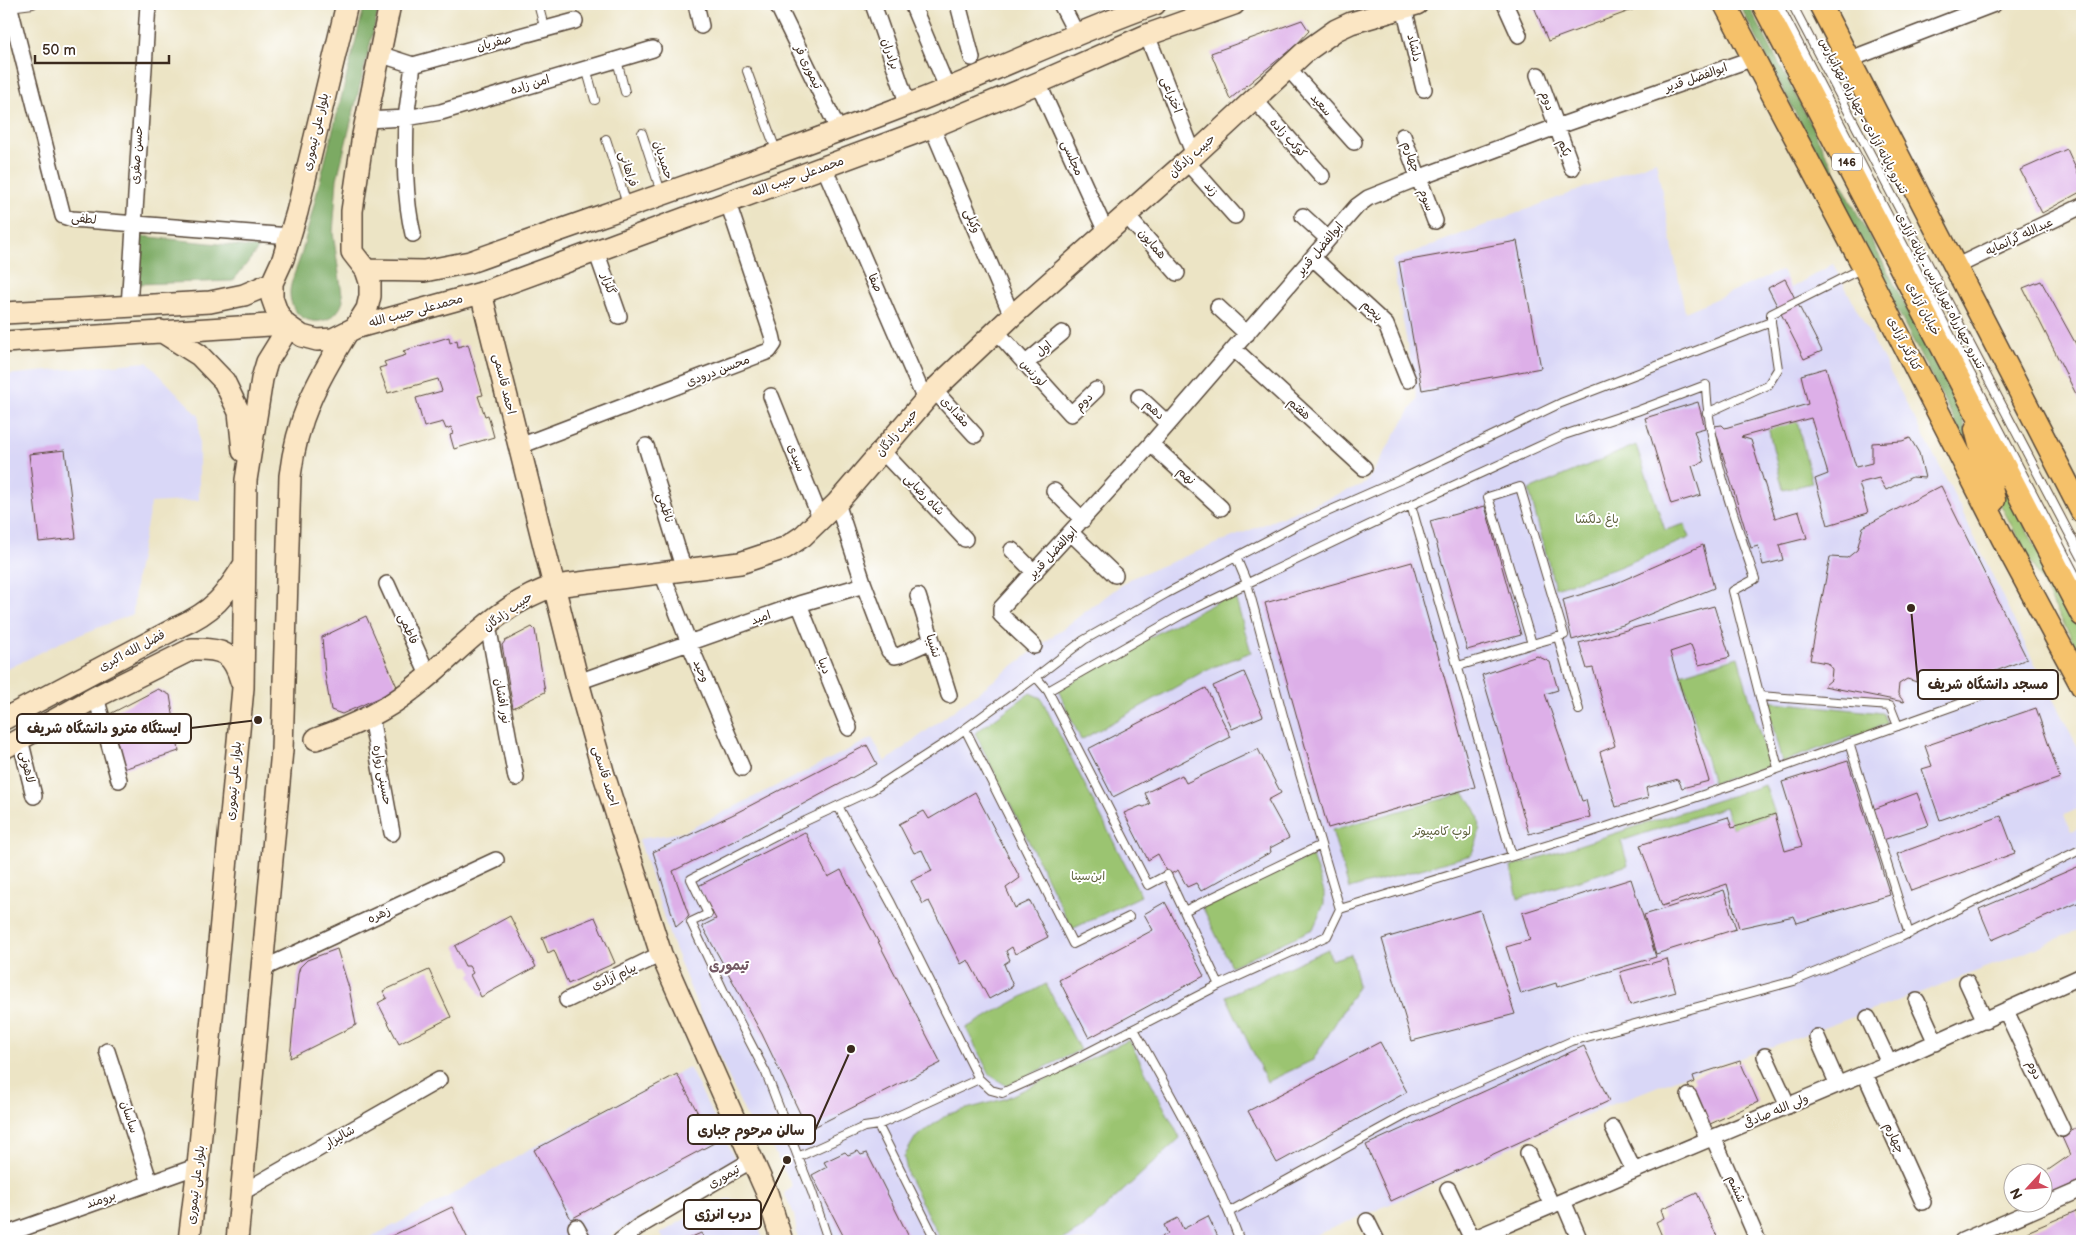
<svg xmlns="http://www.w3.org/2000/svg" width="2086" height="1245" font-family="'Balsamiq Sans','Playpen Sans Arabic',sans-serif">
<rect width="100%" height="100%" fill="#fff"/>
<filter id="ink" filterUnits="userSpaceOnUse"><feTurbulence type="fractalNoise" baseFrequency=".02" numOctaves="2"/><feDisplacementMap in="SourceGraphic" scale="10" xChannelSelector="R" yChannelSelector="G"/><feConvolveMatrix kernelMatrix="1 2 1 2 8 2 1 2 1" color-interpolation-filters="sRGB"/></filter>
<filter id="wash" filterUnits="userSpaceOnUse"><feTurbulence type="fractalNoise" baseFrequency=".0096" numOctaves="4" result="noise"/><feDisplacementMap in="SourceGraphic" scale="20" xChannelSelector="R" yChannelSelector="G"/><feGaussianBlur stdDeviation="1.12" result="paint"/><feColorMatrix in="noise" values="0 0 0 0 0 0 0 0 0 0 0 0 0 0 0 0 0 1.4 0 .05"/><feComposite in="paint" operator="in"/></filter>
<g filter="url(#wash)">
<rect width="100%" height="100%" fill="#ece4c5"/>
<path fill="#d9d7f7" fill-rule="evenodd" d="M1656,161L1685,312L1782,270L1791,288L1833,264L1948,482L2035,665L2082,755V807L2064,815L2071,831L2082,826V928L2022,954L1917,994L1740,1058L1683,1076L1543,1132L1388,1205L1301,1241H798L794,1214L784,1193L793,1187L770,1144L761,1148L707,1030L671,940L639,839L684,832L872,738L885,762L1129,579L1366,483L1417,399L1392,260ZM734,814L673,871L689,916L676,926L653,852Z
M147,362L199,416V500L151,503L136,577L133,614L59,643L4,671V375Z
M689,1067L735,1159L603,1241H363L439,1202L522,1153Z
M728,1199L739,1200L749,1206L757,1219L763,1241H661L664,1239L660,1234L711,1203Z"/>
<path fill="#9bc471" stroke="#6b7748" d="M1797,420L1812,483L1783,490L1768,427Z
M1977,434L2082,636V658L1997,498Z
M1636,445L1665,530L1685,524L1689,538L1614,569L1555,588L1529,490Z
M1234,593L1251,652L1206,670L1081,740L1058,690L1154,635Z
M1738,657L1769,766L1713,783L1681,674Z
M1030,693L1041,698L1141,896L1072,929L975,733Z
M1766,701L1883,713L1887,724L1782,762Z
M1765,785L1775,814L1732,828L1725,807L1621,841L1628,865L1518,899L1511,867Z
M1464,793C1483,816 1484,828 1471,855L1349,889L1332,830Z
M1312,856L1324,892V904L1313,929L1231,966L1202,906Z
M1328,949L1331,960L1351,954L1358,986L1313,1060L1267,1082L1226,996Z
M1046,984L1080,1050L1007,1086L990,1075L966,1028Z
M1129,1040L1180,1138L1083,1228L1061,1241H941L908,1176L904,1157L915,1138L948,1114L1004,1099Z"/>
<path fill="#7caa63" stroke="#5c6a40" d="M365,4H380L337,179L333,233L343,301C334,331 291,327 290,294C289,284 299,263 302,252Z
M1739,4H1748L1962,414L1971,453Z
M140,236L259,248L233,281L136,284Z"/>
<g id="blocks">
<path fill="#ddafe8" d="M1533,4H1642L1643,6L1548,41Z
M1302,20L1309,31L1296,45L1230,99L1211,53Z
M2067,149L2082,182V191L2042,213L2020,170Z
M1517,241L1541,368L1422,390L1399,262Z
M1785,279L1822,351L1804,359L1768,288Z
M2041,281L2082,355V406L2023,288Z
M449,337L450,343L457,340L458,347L468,344L483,395L478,396L485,416L488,415L494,437L454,449L450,435L453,434L451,427L446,429L443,422L424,427L416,398L442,391L438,379L388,393L379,368L386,366L384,362L406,355L403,351Z
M1826,368L1856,467L1872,463V443L1902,441L1910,438L1919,453L1925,478L1912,477L1886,490L1879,478L1859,483L1868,513L1828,525L1815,479L1828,474L1811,418L1741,437L1751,440L1775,518L1799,511L1807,538L1779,545L1783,560L1763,565L1758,546L1751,548L1714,426L1722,425L1725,428L1808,404L1801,375Z
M1698,402L1705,428L1694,431L1704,462L1692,466L1701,495L1671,504L1645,418Z
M65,450L76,538L39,542L29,454Z
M1941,486L2027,659L1939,693L1921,690L1917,682L1907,679L1899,684L1898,694L1904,702L1824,686L1831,680L1832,669L1827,663L1810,660L1830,557L1847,558L1857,550L1863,527Z
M1485,506L1521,635L1467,650L1430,521Z
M1703,545L1714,588L1623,625L1572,640L1563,600L1612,585Z
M1412,562L1475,787L1328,828L1265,603Z
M1714,606L1730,657L1699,665L1691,645L1670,652L1709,781L1682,788L1678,779L1646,788L1648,798L1616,807L1600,752L1615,746L1593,668L1587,669L1579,643Z
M366,616L398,689L342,714L331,710L325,675L322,637Z
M532,627L535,630L545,692L513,708L502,645L505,641Z
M1537,656L1550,662L1558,690L1545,694L1582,801L1586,800L1590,817L1529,834L1482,675Z
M1244,672L1263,716L1232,729L1213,686Z
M1206,688L1231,737L1113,797L1088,749Z
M158,689L170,695L179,751L120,770L106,716Z
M2036,708L2060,778L1940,820L1922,769L1932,766L1925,746Z
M867,745L877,764L746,835L673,871L689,916L676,927L653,852L734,814Z
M1258,749L1281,793L1268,800L1289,838L1270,848L1271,852L1201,891L1196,883L1187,887L1178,870L1169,875L1158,854L1148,860L1124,813L1141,806L1144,807L1150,804L1145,793L1182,775L1186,783Z
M1848,761L1890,895L1797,923L1794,916L1739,928L1727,884L1662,906L1640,845L1728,817L1732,828L1775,814L1785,851L1802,846L1782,782Z
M975,792L1020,878L1006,888L1015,908L1030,901L1048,937L1015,954L1012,947L1006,951L1010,960L1004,964L1013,986L989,999L968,960L961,964L929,901L923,904L911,881L932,871L922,850L914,853L899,824L924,811L929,819Z
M1917,793L1929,825L1883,840L1874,809Z
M2001,816L2015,853L1911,891L1897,854Z
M805,832L828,877L841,870L941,1063L808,1130L762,1034L702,926L716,919L698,886Z
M2082,865V901L1992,940L1979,909Z
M1631,879L1656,957L1557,987L1556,983L1521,994L1506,947L1530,940L1522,913Z
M1724,890L1736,929L1656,954L1644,915Z
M1165,902L1204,976L1089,1038L1059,980L1153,930L1144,914Z
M1480,910L1515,1014L1412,1041L1382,939Z
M510,916L536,967L481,997L470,975L473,973L469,966H465L455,946Z
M595,917L615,963L568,984L554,950L548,953L542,938Z
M337,949L349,988L356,1025L290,1058L298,974L300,967L307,960Z
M1667,959L1676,992L1630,1005L1620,972Z
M429,970L451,1017L399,1044L378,1003L387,998L383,991Z
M1380,1042L1407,1092L1277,1163L1248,1111Z
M1584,1046L1609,1101L1391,1201L1366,1145Z
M1740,1061L1758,1102L1708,1125L1688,1085L1695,1082L1693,1076Z
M677,1074L714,1143L571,1219L534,1150Z
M2082,1125V1148L2077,1151L2082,1163V1180L2044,1197V1173L2070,1155L2061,1135Z
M858,1151L861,1155L867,1153L911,1241H846L812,1175L827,1167L824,1162L845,1152L848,1155Z
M1697,1193L1719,1241H1664L1656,1222L1664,1218L1661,1209Z
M452,1207L469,1241H381Z
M2076,1211L2082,1226V1241H2032L2027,1232Z
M1208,1216L1220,1241H1152L1168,1234L1164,1225L1178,1218L1183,1229Z
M701,1233L706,1241H683Z"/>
</g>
</g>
<g filter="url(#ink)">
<use href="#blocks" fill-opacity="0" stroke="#564637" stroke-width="1"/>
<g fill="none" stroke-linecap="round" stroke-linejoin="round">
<g stroke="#564637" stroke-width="10">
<path id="lane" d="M538,4L545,30
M1778,4L2082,588
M1792,4L2082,558
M9,7L33,4
M617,60L625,92
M586,68L595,100
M747,71L777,153
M642,133L661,192
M606,139L627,204
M1707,413L1768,385L1778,369L1771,322
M1520,487L1564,635L1532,644L1488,497Z
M1411,505L1512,856
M1236,557L1247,583L1285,723L1340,909
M1558,637L1579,710
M1458,666L1532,644
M1036,677L1084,640L1167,593L1295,526L1406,477L1561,403L1771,322V314L1863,268
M1048,691L1181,615L1411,505L1564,435L1637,411L1706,385C1708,447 1735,519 1755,579L1733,591L1778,768
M1760,696L1890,706L1898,726
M965,729L1073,944L1129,917
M1849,743L1909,934
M838,806L891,903L979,1079L878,1125L864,1127L798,1157L766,1073L724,992L691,922L708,914L691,879L784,831L872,790L951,739L1036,677L1048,691L1148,885L1167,875L1219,985
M1184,911L1321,845
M1134,1029C1172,1098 1213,1167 1240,1241
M979,1079L991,1090L1002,1093L1056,1069L1219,985L1327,936L1340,909L1591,832L1727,787L2029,679
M878,1125L936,1241
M798,1157L812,1192L827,1237L825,1241
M1229,1212L1411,1112L1572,1041L1794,981L1901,937L2082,849"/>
</g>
<g stroke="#564637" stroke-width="18">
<path id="street" d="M9,4L63,216L72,219L290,236
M696,4L701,26
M777,4L839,131
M873,4L908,105
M912,4L948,90
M958,4L972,58
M1061,4L1077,35
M1505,4L1519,35
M1404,8L1424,89
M1147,35L1194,155
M1848,60L1994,4
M413,65L575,21
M1288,68L1354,142
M1538,75L1572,168
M1038,83L1106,232
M1254,99L1322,176
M366,120L406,118L413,65L379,54
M932,127L1012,316
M1403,136L1435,221
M1187,162L1235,216
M824,167L925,400
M1126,215L1177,273
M1303,216L1328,239
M413,234C404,196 405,157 406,118L441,112L653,49
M596,251L619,316
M1313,258L1386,325L1408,380
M1955,267L2082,206
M129,307L148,4
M1218,307L1247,334
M996,331L1071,414L1096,390
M1234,349L1364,468
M1025,364L1062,333
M934,390L975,435
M771,396L821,520
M1139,397L1168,424
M1151,444L1221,508
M520,446L769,351L774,344L772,335L728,203
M646,446L684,570
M882,451L965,539
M1054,491L1083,520
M837,503L864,585L889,651L895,656L900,655L931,641
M1071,533L1115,575
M1012,550L1035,573
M662,573L689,643L742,768
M387,584L428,675
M918,596L949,695
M799,604L849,728
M488,625L516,778
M1034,646L1001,615V608L1151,444L1357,206L1368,198L1418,178L1556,127L1754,58
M578,682L799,604L864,585
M96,697L119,780
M371,717L392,833
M20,739L34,796
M262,969L496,860
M1967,982L1985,1021
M567,1000L661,954
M1917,1001L1936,1043
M2006,1011L2062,1129
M1868,1018L1889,1063
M1817,1037L1838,1085
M107,1051L150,1183
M1765,1056L1788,1106
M1865,1074L1923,1202
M1689,1096L1708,1140
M1613,1128L1634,1171
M1713,1137L1758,1241
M1528,1153L1552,1206
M1448,1189L1472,1239
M241,1193L439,1080
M1563,1201L1580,1241
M1367,1221L1377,1241
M576,1227L584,1241
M4,1235L198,1166
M620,1241L638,1227L752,1160
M1468,1241L1889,1063L2082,976
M1962,1241L2082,1189"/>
</g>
<g stroke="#564637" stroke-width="24">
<path id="secondary" d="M347,4L297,212L283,259L272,283V298L277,312L285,324L302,336L317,340L333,339L355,328L367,309L370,296V282L366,270L352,252V211L363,135L390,4
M366,270L424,271L470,262C616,210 763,161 907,105C991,73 1071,34 1155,4
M481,293L578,682L604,775L661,954L767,1193L782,1241
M4,313L210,302L244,295L272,283
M355,328L481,293L596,251L932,127L1038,83L1147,35L1234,4
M161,331L199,355L224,381L239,412L243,451
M4,342L285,324
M4,719L178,627C214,611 224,597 244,565
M316,739C351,727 382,713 411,690C456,656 499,602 555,586L740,563L785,548L803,536L837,503L934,390L1012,316L1194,155L1305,52L1336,30L1351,23L1417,4
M4,748L96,697L192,649C221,648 233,652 241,681
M189,1241L198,1166L243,688L246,480L262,379L267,362L288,328
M237,1241L282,750L290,476C297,418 317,381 347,333"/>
</g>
<g stroke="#564637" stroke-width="25">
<path id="primary" d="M1725,4L1864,267L2003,539L2082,686
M1763,4L2082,615
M1820,4L2082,512
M1976,429L1994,500"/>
</g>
<use href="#lane" stroke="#fff" stroke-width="8"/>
<use href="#street" stroke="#fff" stroke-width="15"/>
<use href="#secondary" stroke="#fbe6c4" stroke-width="21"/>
<use href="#primary" stroke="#f5c16b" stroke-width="22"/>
</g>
</g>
<g text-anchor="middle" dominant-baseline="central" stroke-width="4" stroke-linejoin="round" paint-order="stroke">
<rect fill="#fff" stroke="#766a62" stroke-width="1" x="1832" y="153.5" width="30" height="17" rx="4"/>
<g font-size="11" font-weight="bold" fill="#3b2a1e">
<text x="1847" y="162">146</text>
</g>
<g font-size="12" fill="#3b2a1e" stroke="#fff">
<text transform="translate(494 43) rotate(-15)">صفریان</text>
<text transform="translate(1414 48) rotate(76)">دلشاد</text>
<text transform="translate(890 54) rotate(71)">برادران</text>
<text transform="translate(808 67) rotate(64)">تیموری فر</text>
<text transform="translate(1696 78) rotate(-19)">ابوالفضل قدیر</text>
<text transform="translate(530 85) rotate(-17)">امن زاده</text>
<text transform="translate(1171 95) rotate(69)">اختراعی</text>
<text transform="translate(1547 101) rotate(72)">دوم</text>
<text transform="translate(1321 105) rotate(49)">سعید</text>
<text transform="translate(1863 116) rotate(62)">تندرو پایانه آزادی ـ چهارراه تهرانپارس</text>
<text transform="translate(316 132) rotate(-77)">بلوار علی تیموری</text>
<text transform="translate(1288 138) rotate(48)">کوکب زاده</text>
<text transform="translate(1564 148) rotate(69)">یکم</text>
<text transform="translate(137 155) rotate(-86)">حسن صفری</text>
<text transform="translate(1192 156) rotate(-42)">حبیب زادگان</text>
<text transform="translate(1411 157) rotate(71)">چهارم</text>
<text transform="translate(1072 158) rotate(66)">مجلسی</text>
<text transform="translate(663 160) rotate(72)">حمیدیان</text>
<text transform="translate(628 169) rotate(72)">فراهانی</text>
<text transform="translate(798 177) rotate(-20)">محمدعلی حبیب الله</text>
<text transform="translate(1211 189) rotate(48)">زند</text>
<text transform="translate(1426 200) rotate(69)">سوم</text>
<text transform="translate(84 219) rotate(7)">لطفی</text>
<text transform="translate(972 221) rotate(67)">وکیلی</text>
<text transform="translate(2019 237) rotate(-25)">عبدالله گرانمایه</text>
<text transform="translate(1152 244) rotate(49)">همایون</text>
<text transform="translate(1320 249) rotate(-50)">ابوالفضل قدیر</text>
<text transform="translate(875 283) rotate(66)">صفا</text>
<text transform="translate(608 284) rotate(71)">گلزار</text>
<text transform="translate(1940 291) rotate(62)">تندرو چهارراه تهرانپارس ـ پایانه آزادی</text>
<text transform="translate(1923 309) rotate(62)">خیابان آزادی</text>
<text transform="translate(416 311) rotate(-15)">محمدعلی حبیب الله</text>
<text transform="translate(1372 311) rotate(44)">پنجم</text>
<text transform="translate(1904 344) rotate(63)">کنارگذر آزادی</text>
<text transform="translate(1044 349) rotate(-40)">اول</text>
<text transform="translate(718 371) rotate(-21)">محسن درودی</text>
<text transform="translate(1033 373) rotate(48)">لورنس</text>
<text transform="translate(504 384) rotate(76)">احمد قاسمی</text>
<text transform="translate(1084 402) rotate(-44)">دوم</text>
<text transform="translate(1299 409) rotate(42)">هفتم</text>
<text transform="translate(1154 410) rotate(42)">دهم</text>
<text transform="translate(955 412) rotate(47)">مقدادی</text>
<text transform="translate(897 433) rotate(-50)">حبیب زادگان</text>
<text transform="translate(796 458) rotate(68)">سیدی</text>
<text transform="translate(1186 476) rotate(42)">نهم</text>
<text transform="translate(924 495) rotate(46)">شاه رضایی</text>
<text transform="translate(665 508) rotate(73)">ناظمی</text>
<text transform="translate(1053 553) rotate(-47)">ابوالفضل قدیر</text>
<text transform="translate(508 612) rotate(-36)">حبیب زادگان</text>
<text transform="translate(761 618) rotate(-19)">امید</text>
<text transform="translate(408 629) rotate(66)">فاطمی</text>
<text transform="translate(933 646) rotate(72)">نشیبا</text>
<text transform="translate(132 651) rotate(-28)">فضل الله اکبری</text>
<text transform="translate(824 666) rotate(68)">دیبا</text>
<text transform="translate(701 671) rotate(67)">وحید</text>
<text transform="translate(502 701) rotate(80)">نور افشان</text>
<text transform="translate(27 767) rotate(77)">لاهوتی</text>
<text transform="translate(382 775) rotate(80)">حسینی زواره</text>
<text transform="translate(605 776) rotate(73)">احمد قاسمی</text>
<text transform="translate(234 781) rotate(-85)">بلوار علی تیموری</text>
<text transform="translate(379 915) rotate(-25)">زهره</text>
<text transform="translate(614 977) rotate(-25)">پیام آزادی</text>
<text transform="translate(2034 1070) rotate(65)">دوم</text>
<text transform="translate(1776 1111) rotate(-23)">ولی الله صادقی</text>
<text transform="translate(129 1117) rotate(72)">ساسان</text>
<text transform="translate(340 1137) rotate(-30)">شالیزار</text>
<text transform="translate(1894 1138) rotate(66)">چهارم</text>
<text transform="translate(724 1177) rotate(-30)">تیموری</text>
<text transform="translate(196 1185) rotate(-83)">بلوار علی تیموری</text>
<text transform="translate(1736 1189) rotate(66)">ششم</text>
<text transform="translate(101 1200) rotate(-19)">برومند</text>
</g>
<g font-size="12" fill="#5d603b" stroke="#fff">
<text x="1597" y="519">باغ دلگشا</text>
<text x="1442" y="831">لوپ کامپیوتر</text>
<text x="1088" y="876">ابن‌سینا</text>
</g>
<g font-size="14" font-weight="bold" fill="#745965" stroke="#fff">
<text x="729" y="965">تیموری</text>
</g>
</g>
<path fill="none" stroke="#3b2a1e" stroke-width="2" d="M1911 608L1918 684M258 720L191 728M851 1049L815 1130M787 1160L761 1214"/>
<g fill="#3b2a1e" stroke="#fff" stroke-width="2">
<circle cx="1911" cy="608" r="5"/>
<circle cx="258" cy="720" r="5"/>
<circle cx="851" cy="1049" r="5"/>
<circle cx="787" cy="1160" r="5"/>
</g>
<g fill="#fff" stroke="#3b2a1e" stroke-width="2">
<rect x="1918" y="670" width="140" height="29" rx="5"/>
<rect x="17" y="714" width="174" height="29" rx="5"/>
<rect x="688" y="1115" width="127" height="29" rx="5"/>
<rect x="684" y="1200" width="77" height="29" rx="5"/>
</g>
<g font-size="14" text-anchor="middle" font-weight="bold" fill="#3b2a1e">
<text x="1988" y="689">مسجد دانشگاه شریف</text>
<text x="104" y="733">ایستگاه مترو دانشگاه شریف</text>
<text x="751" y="1135">سالن مرحوم جباری</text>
<text x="723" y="1219">درب انرژی</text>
</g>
<rect width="2086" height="1245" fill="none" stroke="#fff" stroke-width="20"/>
<g transform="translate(2028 1188) rotate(244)"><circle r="24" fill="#ffffff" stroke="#b1aaa5"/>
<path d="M0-4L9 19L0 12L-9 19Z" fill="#d1495b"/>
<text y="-8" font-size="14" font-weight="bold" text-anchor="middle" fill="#3b2a1e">N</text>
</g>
<path d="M35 55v8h134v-8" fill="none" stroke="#3b2a1e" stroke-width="2.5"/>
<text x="42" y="55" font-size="15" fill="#3b2a1e" stroke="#ffffff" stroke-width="4" paint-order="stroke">50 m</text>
</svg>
